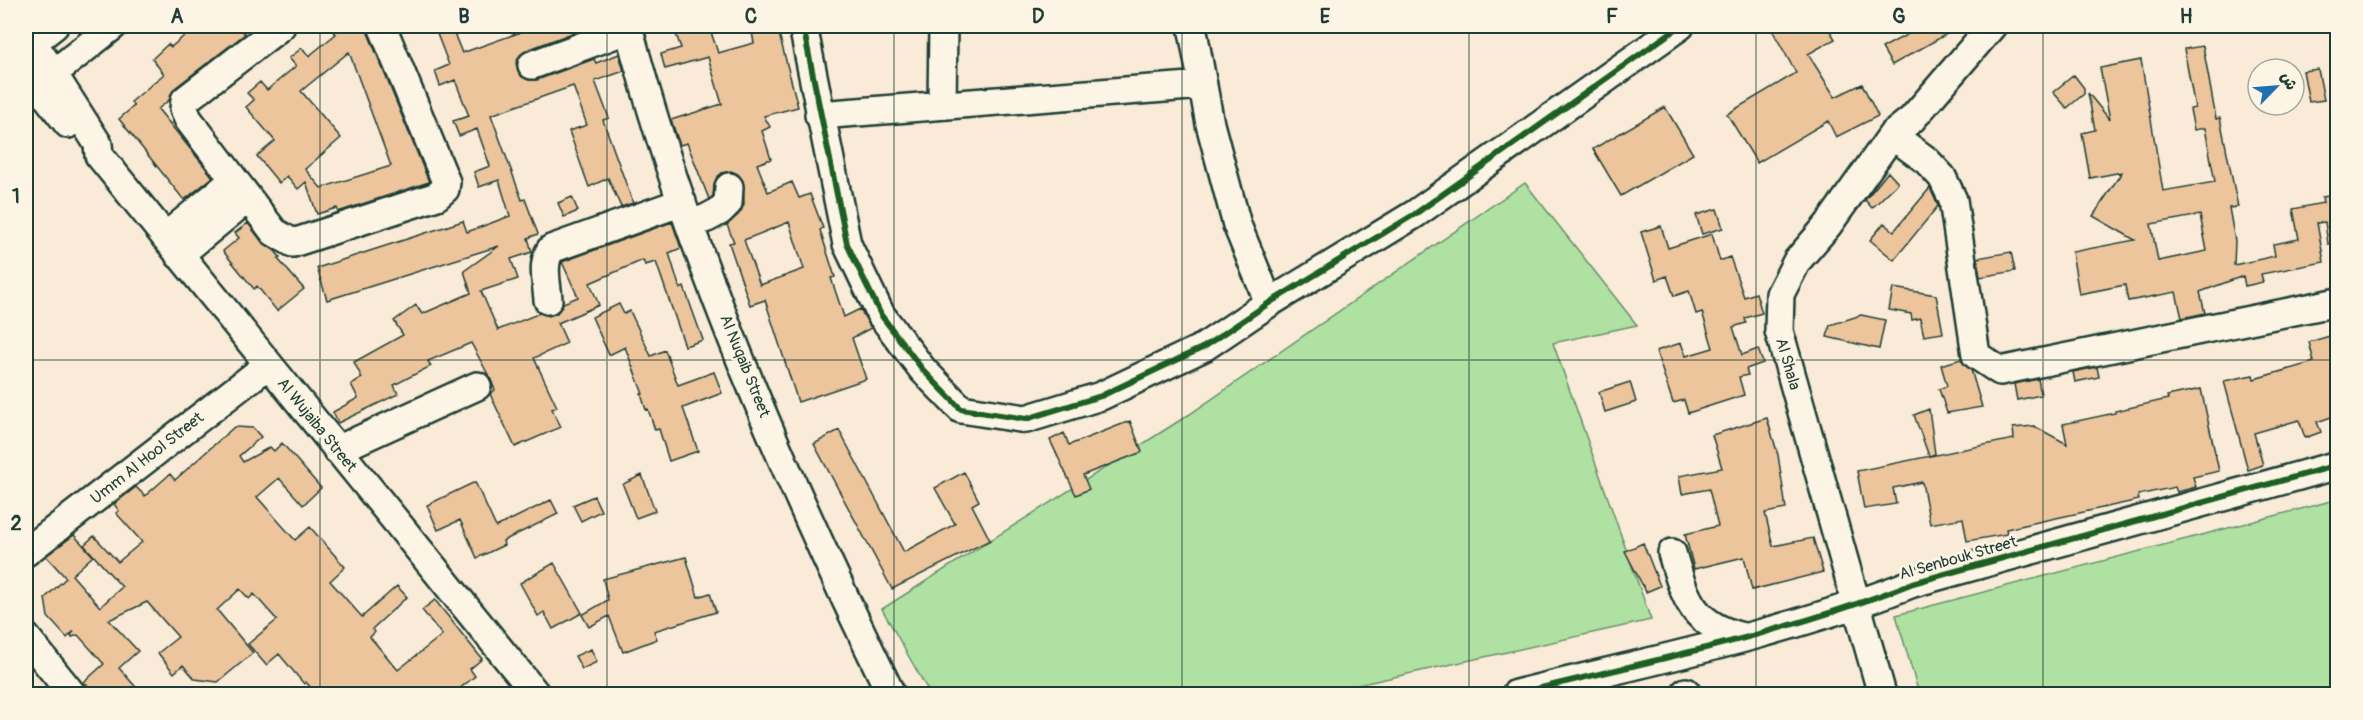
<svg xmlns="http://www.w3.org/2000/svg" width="2363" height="720" font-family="Pangolin,'Playpen Sans Arabic',sans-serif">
<rect width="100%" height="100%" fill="#f9ebd7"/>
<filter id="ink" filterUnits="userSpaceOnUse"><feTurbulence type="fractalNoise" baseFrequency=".0167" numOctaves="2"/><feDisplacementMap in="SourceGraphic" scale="12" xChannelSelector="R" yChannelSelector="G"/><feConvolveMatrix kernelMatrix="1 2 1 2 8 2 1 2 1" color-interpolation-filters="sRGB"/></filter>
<g filter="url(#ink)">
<path fill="#afe1a2" stroke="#678f6b" stroke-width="1.5" d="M1525,183L1637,325L1553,343L1651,620L1317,694H930L882,609L1190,414Z
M2335,500L2338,510L2337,694H1919L1896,615Z"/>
<path fill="#edc59d" stroke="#1f3d34" stroke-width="1.5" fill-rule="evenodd" d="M196,26H238L245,34L175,88L169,100L158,109L213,177L184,200L119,119L134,106L131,102L164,74L152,59L168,44L171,47Z
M329,26H362L368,33L429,182L338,212L337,208L317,214L306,182L298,189L287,176L279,183L257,156L275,141L246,107L254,100L247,93L260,82L267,90L296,66L289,58L302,48L309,56L336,34ZM349,52L391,166L321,188L305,169L341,138L301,91Z
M434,26H451L462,53L538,26H582L583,29L527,50L520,55L516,63L518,71L522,77L529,80H537L594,59L596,63L619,54L624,71L595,81L609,118L603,120L633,203L621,207L608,178L589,187L569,131L587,125L573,86L491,115L522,200L525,199L538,234L528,238L532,252L511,259L518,279L481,291L498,330L540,313L549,316L557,313L563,303L578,297L562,262L672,222L681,248L669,253L680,289L684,287L703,340L685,346L656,262L645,265L643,260L590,283L599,305L558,323L567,343L534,358L557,407L552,409L561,427L515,447L490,394L495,390L491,380L471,343L428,361L431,366L394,385L398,394L338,423L333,412L358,398L351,384L362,378L354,362L403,335L394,321L416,305L422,314L471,293L464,271L499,246L327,300L317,268L463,221L467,232L510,216L499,180L479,187L474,172L490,166L477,129L459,136L453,121L469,116L455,80L440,86L435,71L449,65Z
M673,26H709L718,53L754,43L751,27L777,26L798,107L764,116L770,127L762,131L771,159L757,164L768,192L792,182L799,198L810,194L823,228L820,230L835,277L831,278L844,317L860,309L871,328L852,338L866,379L798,402L765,300L750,305L729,243L734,242L727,225L739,214L744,204L743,181L738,174L731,171L722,173L716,179L713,196L709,199L687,143L680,145L671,120L722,104L708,57L665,69L661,54L681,48ZM789,222L804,269L760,285L744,240Z
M1770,26H1827L1835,39L1808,54L1835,97L1862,84L1878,116L1836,137L1828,121L1757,163L1727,114L1796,73Z
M1923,26H1961L1892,65L1882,48Z
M2203,46L2216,119L2220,118L2238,207L2229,208L2235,241L2234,265L2275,256L2273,244L2299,239L2293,209L2323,203L2322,197L2337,195V243L2328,244L2325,222L2317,223L2324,262L2261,274L2263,282L2245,286L2243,276L2200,292L2205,313L2182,318L2176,292L2128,301L2125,285L2079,294L2072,252L2135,240L2093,216L2122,172L2090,178L2082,133L2095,130L2088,93L2110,120L2100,68L2141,60L2163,191L2215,182L2205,128L2194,130L2190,109L2195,108L2184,49ZM2200,215L2207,251L2158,261L2151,224Z
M2318,69L2324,100L2309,102L2303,71Z
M2074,75L2084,88V94L2067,108L2053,92Z
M1665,107L1693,154L1621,196L1593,149Z
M1888,172L1898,183L1872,208L1865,200Z
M1930,188L1938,206L1894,260L1870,240L1884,223L1894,231Z
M572,197L578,211L564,217L558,203Z
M1717,209L1723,228L1702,234L1696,215Z
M248,223L262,242L275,251L280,257L278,259L304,289L277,311L257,286L254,289L223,251L239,238L235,233Z
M1661,226L1668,248L1712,234L1720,261L1730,257L1744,297L1756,293L1762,313L1745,318L1746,323L1733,327L1742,355L1758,349L1763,363L1746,369L1748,375L1739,377L1744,395L1688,413L1684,400L1673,403L1656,351L1681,343L1686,356L1713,348L1702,312L1696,314L1689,291L1674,296L1667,276L1656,280L1641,232Z
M2011,252L2015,271L1980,277L1977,258Z
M1893,288L1936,295L1943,333L1924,336L1920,318L1912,320L1911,314L1889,310Z
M619,304L624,314L630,311L651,356L665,350L678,385L714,372L722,393L683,408L698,451L669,461L659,429L655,430L648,409L646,410L641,394H643L625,347L609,355L592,317Z
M1861,315L1885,320L1879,349L1827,337L1830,325Z
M2337,334V415L2317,422L2321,432L2305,438L2299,420L2254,433L2263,465L2248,470L2224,381L2253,375L2254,379L2314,362L2309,342Z
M1961,359L1971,370L1982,407L1947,413L1939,389L1947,386L1941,365Z
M2097,367L2099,377L2075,382L2073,372Z
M2038,379L2041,395L2017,400L2014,384Z
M1630,382L1636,402L1605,412L1599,392Z
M2201,389L2219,471L2193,477L2196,487L2177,492L2175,487L2138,495L2139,500L2006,529L2007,534L1967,541L1963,518L1930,524L1922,482L1893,488L1896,504L1864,509L1857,471L2014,439L2013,428L2034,426L2067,444L2063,424L2115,413V411L2168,399L2167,396Z
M1929,409L1935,454L1929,456L1914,415Z
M1767,418L1778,455L1786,509L1765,513L1773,546L1813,538L1823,572L1752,590L1744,557L1694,569L1685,534L1718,526L1709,489L1682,494L1679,476L1722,468L1712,435Z
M1130,421L1142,452L1083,475L1089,489L1076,495L1050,440L1064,433L1069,445Z
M234,427L253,428L261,437L239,456L243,462L270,447L274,451L282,443L321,488L303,505L279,478L257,497L295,540L310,527L345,567L330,581L362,617L397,586L407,597L372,629L375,632L370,637L398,670L442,635L422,610L435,600L482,659L470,669L475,676L453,694H343L337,688L329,694H316L306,682L304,684L279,654L266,665L248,644L277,620L254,594L249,599L240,589L217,610L253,653L218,682L195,679L183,665L174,673L158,653L178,637L147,602L109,620L138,651L119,668L142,694H96L84,682L104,664L78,635L72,637L71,635L74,631L67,638L48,617L45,598L66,578L46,556L74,535L93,556L72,575L100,607L122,587L84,545L94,536L118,562L142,542L116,513L119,511L114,504L136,487L145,496L170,474L175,480Z
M839,430L904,552L955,524L935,488L964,472L979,501L972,505L990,540L892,589L814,444Z
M642,475L655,511L636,518L623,485L625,483Z
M475,482L496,527L551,500L558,514L503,541L504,545L477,558L460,520L438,530L427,505Z
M594,496L601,511L581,521L573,505Z
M1643,543L1660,586L1646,592L1625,551Z
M686,557L698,597L710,593L716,612L654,631L657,639L623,652L609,616L589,627L582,615L608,600L603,579Z
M554,563L582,613L553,629L544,612L538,616L520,583Z
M591,649L597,662L582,669L575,656Z"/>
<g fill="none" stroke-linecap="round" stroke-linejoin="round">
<g stroke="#1f3d34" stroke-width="32">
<path id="minor" d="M281,26L185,100L184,109L188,119L274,232L293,243L437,196L445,189L446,182L382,26
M628,26C688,255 787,481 891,694
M803,26L847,244L881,315L923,370L961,409L1026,419L1101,396L1204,347L1269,303L1415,214L1680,26
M1192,26L1210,124L1237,225L1269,303
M33,42L98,144L99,155
M26,48L54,26
M532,65L629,29
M26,70L68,124
M40,84L113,26
M942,105L943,26
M819,115L1203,85
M1892,135L1926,160L1942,177L1953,200L1976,355L2000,371L2338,302
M99,155L536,694
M690,224L707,218L720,211L728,203L729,187
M165,237L234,180
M179,255L248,198
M548,300C547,283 541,264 551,249L682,202
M337,450L477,386
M26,552L268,365
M1672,553C1685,598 1692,625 1743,637
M26,637L72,694
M1686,692L1687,694
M1516,694C1649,661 1786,634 1913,583L2338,465
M1882,694L1779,331L1780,294L1797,261L1828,225L1892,135L1912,119L1992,26"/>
</g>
<use href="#minor" stroke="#fcf5e5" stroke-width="27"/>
<g stroke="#fcf5e5" stroke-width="10">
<path id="cycleway" d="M803,26L847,244L881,315L923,370L961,409L1026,419L1101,396L1204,347L1269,303L1415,214L1680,26
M1516,694C1649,661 1786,634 1913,583L2338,465"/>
</g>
<use href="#cycleway" stroke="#1b5e20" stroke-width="6"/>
</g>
</g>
<path fill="none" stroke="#1f3d34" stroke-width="1.5" stroke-opacity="0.55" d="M320,26V694M607,26V694M894,26V694M1182,26V694M1469,26V694M1756,26V694M2043,26V694M26,360H2338"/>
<g text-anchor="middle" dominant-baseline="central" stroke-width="5" stroke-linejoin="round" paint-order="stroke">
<g font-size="16" fill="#1f3d34" stroke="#fcf5e5">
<text transform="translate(1788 364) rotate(74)">Al Shala</text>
<text transform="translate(745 366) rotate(68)">Al Nuqaib Street</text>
<text transform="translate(317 425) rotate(51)">Al Wujaiba Street</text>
<text transform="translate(147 458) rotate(-38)">Umm Al Hool Street</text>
<text transform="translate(1958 558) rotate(-16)">Al Senbouk Street</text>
</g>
</g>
<rect width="2363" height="720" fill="none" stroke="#fcf5e5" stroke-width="66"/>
<g transform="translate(2276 87) rotate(65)"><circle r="28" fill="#fcf5e5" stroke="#a4ab9e" stroke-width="1.5"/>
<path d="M0-4.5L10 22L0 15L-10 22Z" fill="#1f6fb2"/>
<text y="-9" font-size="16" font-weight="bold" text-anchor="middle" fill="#1f3d34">ش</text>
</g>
<rect x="33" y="33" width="2297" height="654" fill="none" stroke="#1f3d34" stroke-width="2"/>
<g font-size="20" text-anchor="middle" font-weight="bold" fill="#1f3d34">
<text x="177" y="23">A</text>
<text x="464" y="23">B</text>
<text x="751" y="23">C</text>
<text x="1038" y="23">D</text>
<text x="1325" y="23">E</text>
<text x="1612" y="23">F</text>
<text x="1899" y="23">G</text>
<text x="2186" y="23">H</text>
<text x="16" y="203">1</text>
<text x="16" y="530">2</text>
</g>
</svg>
